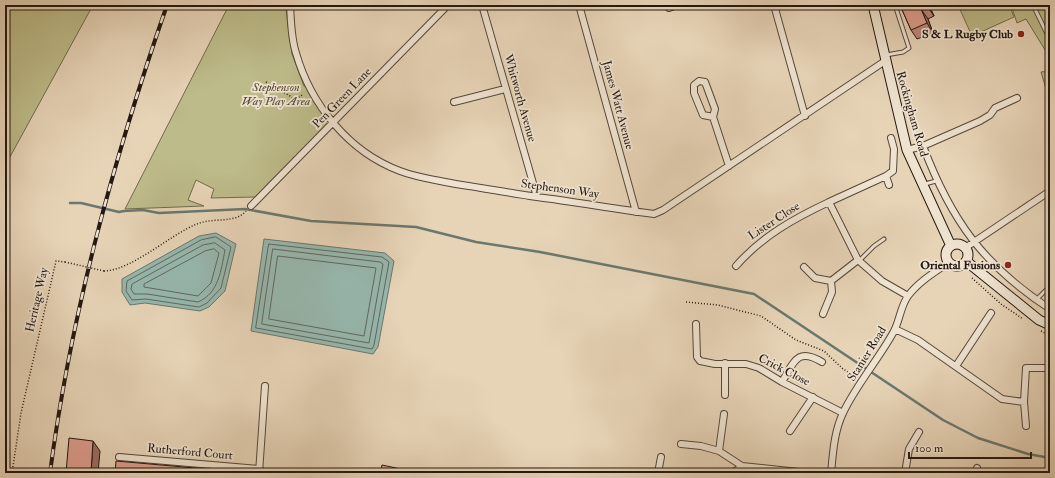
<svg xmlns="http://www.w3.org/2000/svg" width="1055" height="478" font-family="'IM FELL Double Pica',serif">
<rect width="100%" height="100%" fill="#e7d4b7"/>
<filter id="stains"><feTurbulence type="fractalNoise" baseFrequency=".005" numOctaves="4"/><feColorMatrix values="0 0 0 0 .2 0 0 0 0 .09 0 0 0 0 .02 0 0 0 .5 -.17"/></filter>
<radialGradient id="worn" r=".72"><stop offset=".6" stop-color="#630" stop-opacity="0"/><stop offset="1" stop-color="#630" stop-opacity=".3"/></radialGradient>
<path fill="#bdbb89" stroke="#706a4d" d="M5,5H93L5,166Z
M229,5H281L286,9L292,54L304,86L310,89L334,122L255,197L211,198L214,189L196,180L188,200L204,206L125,209Z
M958,5H1009L1014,17L972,36Z
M1011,5H1050V58L1026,19L1017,23Z
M1050,71V102L1041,72Z"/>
<path fill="#97b8af" stroke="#697870" d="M216,233L236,244L225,291L209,307L200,311L145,303L130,305L122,292V279L199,236Z
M264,239L385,253L394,261L378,347L373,354L251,331Z"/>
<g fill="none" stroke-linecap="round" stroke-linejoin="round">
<path stroke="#5e6860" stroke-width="1" d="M216,237L231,247L221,288L207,303L199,307L146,299L132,300L126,291L127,281L201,240Z
M215,243L225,250C221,270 219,293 198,302L147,294H134L131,289L132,284L203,245Z
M269,244L382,257L389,262L374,345L372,349L256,328Z
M214,249L219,253L211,283L198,296L144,287V284L205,251Z
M273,249L380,262L383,264L369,343L262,324Z
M278,256L376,268L364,336L269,319Z"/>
<path stroke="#697870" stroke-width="2.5" d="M70,203H81L119,212L124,211L143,210L159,213L245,209L311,221L416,227L476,242L540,252L754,294L943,420L978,438L1028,454L1050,458"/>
<g stroke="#55473a" stroke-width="5">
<path id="lane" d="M1033,5L1050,40
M886,55L903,52L909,48L895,5
M925,184L936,181
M859,261L874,246L884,239
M1036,300L1050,286
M259,472L274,473"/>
</g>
<g stroke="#55473a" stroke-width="8">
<path id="street" d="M290,5C291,21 291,38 296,53C311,105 349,152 400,171C418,178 437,180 456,184C483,188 510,193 537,197C576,202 615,209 654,214L663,210L885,61
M482,5L537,197
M579,5L636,212
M667,5L669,8L677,5
M774,5L805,116
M454,102L505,89
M713,117L703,115L694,93V85L699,81L705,82L715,109L713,117L729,166
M923,146C951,220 983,265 1050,309
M907,150L923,146L980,121L990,115L995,108L1017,98
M886,176L829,202L858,260L882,281L908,296
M889,185L886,176L893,171L894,149L891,138
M251,206L448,5
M965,248L1050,191
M736,266C762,236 795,218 829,202
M804,267L815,278L831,281
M831,281L858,260
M823,314L832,292L831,281
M696,324L697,357L700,361L715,364H746L759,368L782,382L843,413
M895,329L918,340L1002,399L1024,402
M725,363V395
M956,366L991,313
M782,382C794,362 797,347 822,362
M1026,426L1024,402L1026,368H1048
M790,431L813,397
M681,444L701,446L719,451L742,466L808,473
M719,451L724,414
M119,457L260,469
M259,473L265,386
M658,473L661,457
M733,473L742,466
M831,473C833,453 834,432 843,413C856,385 878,360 893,333C900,321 900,307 908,296C918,282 935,272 948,263
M905,473L909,449L919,432
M975,473L977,468"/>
</g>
<g stroke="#241811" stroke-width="11">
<path id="secondary" d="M873,5L907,150L951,246
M946 255a11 11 0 1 1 22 0a11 11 0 1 1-22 0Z
M966,261L1039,320L1050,325"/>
</g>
<path stroke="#241811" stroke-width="1.5" stroke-dasharray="1 2" stroke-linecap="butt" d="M266,82L290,96L294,100
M291,102L302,95
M104,271C133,270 169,235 197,224C213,217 235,224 246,211
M972,278L1001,304L1023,319
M686,302L718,305L761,316L796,340L824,351L843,369L856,377
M1041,331L1050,336
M12,473L21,413L56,261L65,262"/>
<use href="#lane" stroke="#efe3d0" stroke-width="3"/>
<use href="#street" stroke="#efe3d0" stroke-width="6"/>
<use href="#secondary" stroke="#efe3d0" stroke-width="9"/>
<g stroke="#241811" stroke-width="4">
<path id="rail" d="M50,473C71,313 114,158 167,5"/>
</g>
<use href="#rail" stroke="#efe3d0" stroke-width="2.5" stroke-dasharray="8" stroke-linecap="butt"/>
<path stroke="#241811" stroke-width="1.5" stroke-dasharray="1 2" stroke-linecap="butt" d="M65,262L104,271"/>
</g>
<path fill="#be8779" stroke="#241811" d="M900,5H929L934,16L928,19L933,33L917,39L911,30Z"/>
<path fill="#9b6e63" stroke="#241811" d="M926,5H929L934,16L927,6Z
M921,9L928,19L933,33L927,23Z
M93,441L100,451L98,473H91Z"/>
<path fill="#dd9d8d" stroke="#241811" d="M900,5H926L927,6L921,9L927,23L911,30Z
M69,438L93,441L91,473H66Z
M116,461L229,471V473H115Z
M382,465L420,473H380Z
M432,470L442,473H430Z"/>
<g fill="#8f2418" stroke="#efe3d0" stroke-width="1.5">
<circle cx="1021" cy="34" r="4"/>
<circle cx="1008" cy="265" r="4"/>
</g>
<g text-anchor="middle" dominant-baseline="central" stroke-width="3.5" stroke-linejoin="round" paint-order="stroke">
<g font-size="12" font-weight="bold" fill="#241811" stroke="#efe3d0" text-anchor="end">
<text x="1013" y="34">S &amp; L Rugby Club</text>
<text x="1000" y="265">Oriental Fusions</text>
</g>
<g font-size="12" font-style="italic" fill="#524935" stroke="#efe3d0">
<text x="276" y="87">Stephenson<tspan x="276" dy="14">Way Play Area</tspan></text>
</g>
<g font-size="12" fill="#241811" stroke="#efe3d0">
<text transform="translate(342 98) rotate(-46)">Pen Green Lane</text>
<text transform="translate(520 98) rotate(74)">Whitworth Avenue</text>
<text transform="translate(618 105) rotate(75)">James Watt Avenue</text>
<text transform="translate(912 114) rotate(74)">Rockingham Road</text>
<text transform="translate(560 189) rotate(8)">Stephenson Way</text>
<text transform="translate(774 221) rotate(-33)">Lister Close</text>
<text transform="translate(37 300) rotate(-77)">Heritage Way</text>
<text transform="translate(867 354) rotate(-58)">Stanier Road</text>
<text transform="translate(784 370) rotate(27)">Crick Close</text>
<text transform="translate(190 452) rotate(5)">Rutherford Court</text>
</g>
</g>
<rect width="1055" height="478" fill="none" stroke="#e7d4b7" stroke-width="20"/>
<rect x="6" y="6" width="1043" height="466" fill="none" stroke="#241811" stroke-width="2"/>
<rect x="10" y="10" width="1035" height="458" fill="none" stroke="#241811"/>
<path d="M909 452v6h122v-6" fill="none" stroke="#241811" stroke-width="2"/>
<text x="915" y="452" font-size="12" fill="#241811" stroke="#efe3d0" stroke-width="3" paint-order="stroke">100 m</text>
<rect width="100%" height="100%" filter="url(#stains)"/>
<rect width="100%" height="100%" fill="url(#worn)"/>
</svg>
